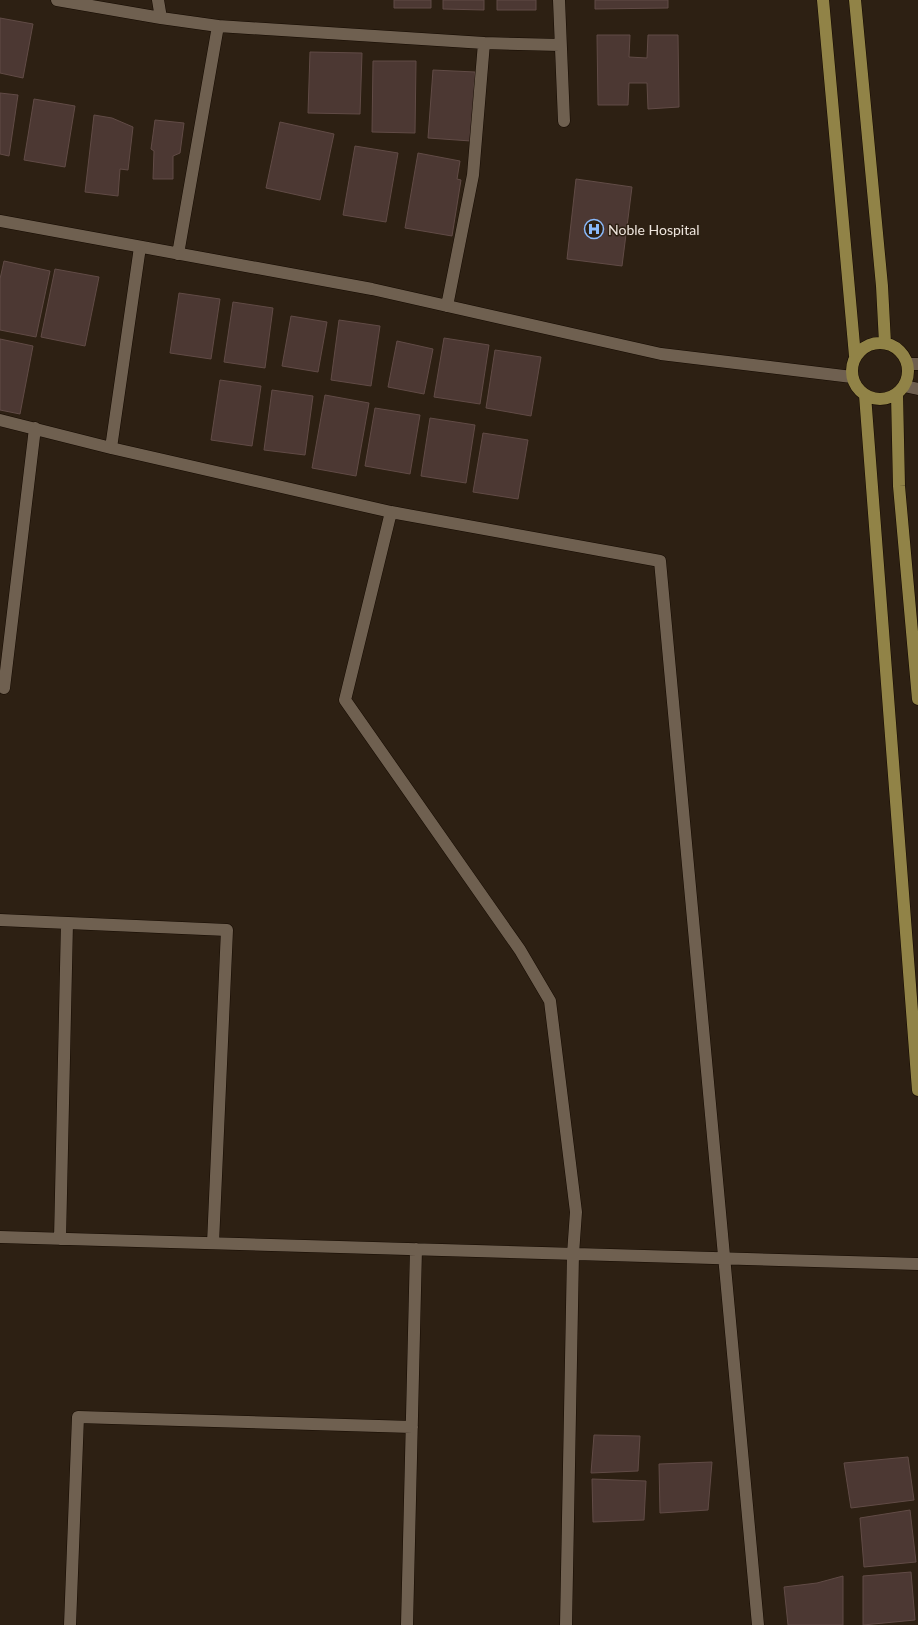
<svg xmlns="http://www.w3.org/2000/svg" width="918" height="1625" font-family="Lato,sans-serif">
<rect width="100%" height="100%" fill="#2d2013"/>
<path fill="#4c3833" stroke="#614b46" d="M394,0H431V8H394Z
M443,0H484V10L443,9Z
M497,0H536V10H497Z
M595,0H668V8L595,9Z
M0,18L33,24L23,78L0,73Z
M597,35H630L629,57L647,58L648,35H678L679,107L648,109L647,83H629L628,105H598Z
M310,52L362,53L360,114L308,113Z
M373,61H416L415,133L372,132Z
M433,70L475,72L471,141L428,138Z
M0,93L18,95L9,156L0,154Z
M34,99L75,106L65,167L24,160Z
M94,115L112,118L133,127L128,170L120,169L118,196L85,192Z
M155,120L184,123L180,153L173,156V179H153L154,151L151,149Z
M280,122L334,134L320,200L266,188Z
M355,146L398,153L386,222L343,215Z
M418,153L460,161L457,179L461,180L452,236L405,228Z
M576,179L632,187L622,266L567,259Z
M4,261L50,271L36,337L0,330V279Z
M55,269L99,277L85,346L41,337Z
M179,293L220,299L211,359L170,353Z
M233,302L273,308L265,368L224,362Z
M291,316L327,322L318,372L282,366Z
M339,320L380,326L371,386L331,380Z
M444,338L489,345L480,404L434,397Z
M0,339L33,346L20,414L0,410Z
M397,341L433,349L424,394L388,387Z
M495,350L541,357L531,416L486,408Z
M220,380L261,386L252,446L211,440Z
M272,390L313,396L305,455L264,450Z
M325,395L369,403L356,476L312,468Z
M375,408L420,415L410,474L365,466Z
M430,418L475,425L466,483L421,476Z
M483,433L528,440L518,499L473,492Z
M594,1435L640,1436L638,1471L591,1473Z
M908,1457L914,1500L851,1508L844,1463Z
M712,1462L708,1510L660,1513L659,1464Z
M592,1479L646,1481L644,1520L593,1522Z
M910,1510L916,1562L864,1567L860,1518Z
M911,1572L915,1620L863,1625V1576Z
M843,1576V1625H788L784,1587L817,1583Z"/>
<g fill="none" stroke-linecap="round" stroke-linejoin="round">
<g stroke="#150a01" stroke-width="13">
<path id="minor" d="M57,0L161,18
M158,0L161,18L218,26L484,43L560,45
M559,0L564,121
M0,221L372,289L661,354L852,377
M178,254L218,26
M447,306L473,175L484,43
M908,364H918
M904,386L918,389
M0,420L111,448L391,512L660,561L758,1625
M111,448L140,247
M391,512L345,700L520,950L550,1001L576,1212L573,1254L566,1625
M4,688L35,428
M0,920L227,930L213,1243
M0,1237L918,1264
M60,1239L67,923
M70,1625L78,1417L412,1427
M407,1625L416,1249"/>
</g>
<g stroke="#150a01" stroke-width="13">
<path id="major" d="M823,0L855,356
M855,0L882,286L885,343
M852 371a28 28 0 1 1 56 0a28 28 0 1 1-56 0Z
M897,394L899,486L918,699
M865,395L918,1090"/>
</g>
<use href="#minor" stroke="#6f6050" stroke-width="12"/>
<use href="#major" stroke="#918347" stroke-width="12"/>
</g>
<defs>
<g id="hospital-ring" transform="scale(1)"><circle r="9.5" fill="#2d2013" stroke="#8abafc" stroke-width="1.5"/><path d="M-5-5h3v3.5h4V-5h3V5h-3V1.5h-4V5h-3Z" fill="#8abafc"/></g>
</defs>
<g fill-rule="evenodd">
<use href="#hospital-ring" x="594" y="229"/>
</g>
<g text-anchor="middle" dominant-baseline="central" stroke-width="3" stroke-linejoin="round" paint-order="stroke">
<g font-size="14" fill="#eee5dd" stroke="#2d2013" text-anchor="start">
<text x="608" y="229">Noble Hospital</text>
</g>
</g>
</svg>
